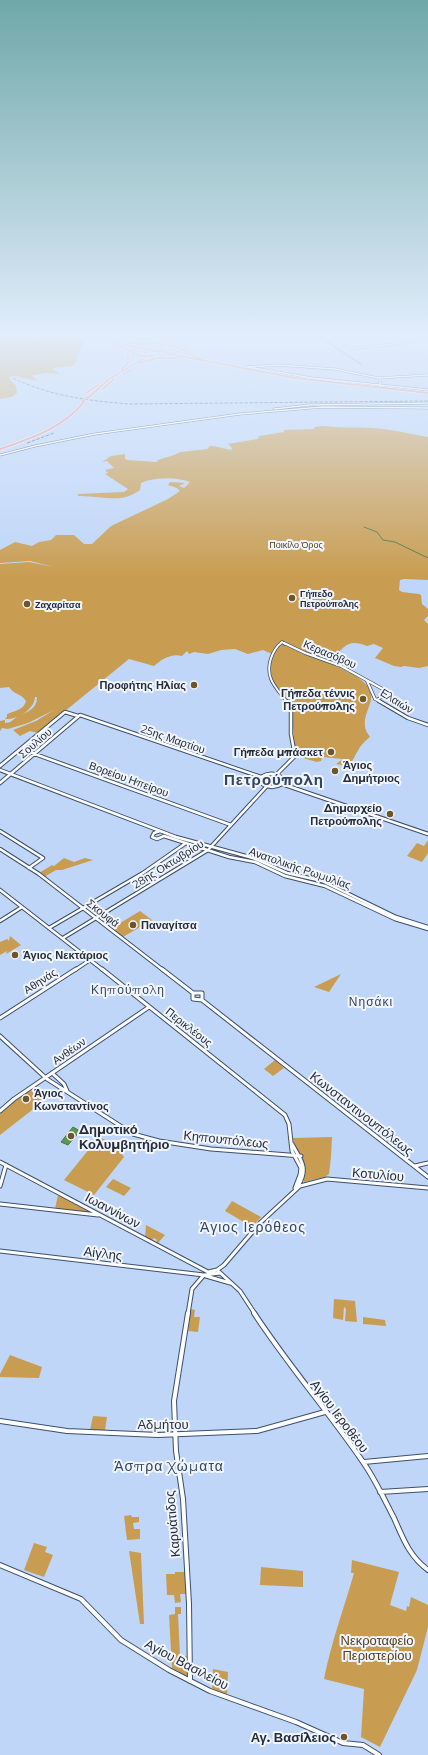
<svg xmlns="http://www.w3.org/2000/svg" width="428" height="1755" font-family="Montserrat,sans-serif">
<rect width="100%" height="100%" fill="#bfd6f8"/>
<path fill="#c99d51" d="M0,332L27,333L28,334L25,337L35,338L62,333L82,339L84,341L76,358L78,362L76,361L73,366L52,368L58,372V374L48,373L32,375L36,380L42,382L15,376L8,377L16,386L17,393L12,397L0,399Z
M322,426C339,428 356,427 372,428C392,429 409,434 428,437V580L404,579L400,580L399,590L402,592L419,594L421,595L422,604L428,609V616L424,620L428,624V666L419,668L404,666L401,667L394,666L375,658L383,648L374,644L367,646C348,638 344,647 331,660C336,670 361,673 370,690C375,702 363,713 365,726C365,730 368,734 370,737C355,748 357,759 345,769L346,766L336,764L343,759L322,757L321,761L317,762L296,756L291,707L272,679L271,672L270,666L274,655L263,650L248,654L235,649L221,650L208,654L194,652L189,654L187,651L182,656C171,653 162,659 154,666L129,659L38,733L30,731L20,736L13,730L36,721L54,710L28,723L8,729L2,728L0,731V721L5,720V723C11,723 12,720 17,717C26,712 37,710 37,697H35C34,710 17,720 5,719L7,717V714C14,711 24,710 26,701C22,694 13,694 9,687L0,688V564L29,562L54,567L30,561L0,563V550L15,542L32,546L39,542L51,540L56,535H74L84,544H92L111,526L168,499L180,491L177,488L168,485L170,482L185,483L179,486L184,488L190,482C176,477 155,477 141,483L140,490C120,505 101,495 78,496V494L124,492L128,489L105,474L108,473L105,470L114,468L107,461L102,462L111,456L125,454V459L127,460L157,462L158,460L174,455L180,452L207,449L210,446H213L231,450L232,448L228,444L258,439L259,436L284,432V430L314,429L315,427Z
M428,840V853L422,862L407,856L417,843L424,846Z
M64,858L74,862L85,858L93,860L62,870H56L44,877L39,873L52,865L54,866Z
M140,911L152,920L123,937L112,928Z
M10,936L21,945L6,954L7,951L0,955V942L7,939L9,941Z
M341,974L329,992L314,987Z
M275,1060L284,1068L273,1076L264,1069Z
M30,1090L45,1100L0,1135V1114L14,1101Z
M99,1137L114,1144L124,1157L94,1195L64,1180Z
M332,1137L331,1157L329,1174L325,1177L304,1182C302,1174 306,1167 302,1157C299,1149 295,1151 293,1138Z
M113,1179L131,1188L124,1196L106,1187Z
M58,1195L90,1212V1213L55,1209Z
M232,1201L261,1217L252,1227L225,1211Z
M146,1225L165,1235L158,1243L156,1242L157,1240L154,1238L152,1240L145,1237Z
M334,1299L355,1301L357,1322L345,1321L346,1309L344,1307L343,1320L333,1318Z
M191,1309L195,1310L194,1317H200L198,1332L188,1331Z
M363,1317L385,1320L386,1326L363,1324Z
M10,1355L42,1367L39,1378L0,1377V1374Z
M93,1416L107,1417L105,1431L90,1430Z
M131,1515L132,1517H139V1522L133,1523L134,1529H140V1539L127,1540L124,1516Z
M34,1543L47,1547L45,1552L53,1555L44,1577L24,1570Z
M129,1551L141,1553L144,1624H140Z
M352,1560L399,1572L390,1605L406,1611L407,1606L409,1607L411,1597L428,1605V1627L417,1670L380,1747L361,1737L364,1689L324,1679C331,1643 344,1608 354,1573H351Z
M261,1567L303,1571V1587L260,1585Z
M175,1572H185L186,1594H180L181,1602L175,1603L174,1595H167L166,1574H175Z
M175,1607H181V1614H178L180,1656H188V1675L187,1676L172,1668L169,1615L175,1614Z
M213,1669L228,1672L227,1696L212,1690Z"/>
<path fill="#5b9749" stroke="#4b7744" d="M73,1127L80,1131L68,1145L61,1142Z"/>
<g fill="none" stroke-linecap="round" stroke-linejoin="round">
<path stroke="#4b7744" stroke-width="1" d="M314,333L319,336
M320,337L362,365
M364,527L377,532L383,540L395,542L428,558"/>
<path stroke="#a0b4d2" stroke-width="2" stroke-dasharray="2 1" stroke-linecap="butt" d="M61,332L82,335
M123,374L130,370"/>
<g stroke="#3d4f6c" stroke-width="2.5">
<path id="secondary-far4" d="M274,332L272,337L321,336
M316,332L321,336
M396,332L428,336
M339,340L350,349L428,340
M339,340L369,337L374,332
M246,367L278,365L335,369L378,378L428,375
M248,367L312,378L428,390
M380,378V386
M274,409L309,405L428,403
M0,455L35,446L95,434L240,414L322,407L428,408"/>
</g>
<g stroke="#3d4f6c" stroke-width="3.5">
<path id="secondary-far3" d="M284,643L305,653L341,666L388,692L377,700
M285,644L282,642C272,650 266,666 271,679C274,687 282,695 287,702
M367,681L375,699L381,702"/>
</g>
<g stroke="#3d4f6c" stroke-width="4.5">
<path id="secondary-far2" d="M379,701L408,718L428,725
M21,749L231,825
M0,766L65,712L78,716
M0,770L176,837L253,858L287,873L322,881L396,917L428,927
M277,774L295,756L291,734V708L286,701
M261,777C269,772 276,773 283,779L282,784
M261,777V783C268,788 275,788 282,784
M0,783L80,715L261,777
M282,784L428,834
M0,831L43,858L29,868
M160,831L154,833L152,837L157,839L164,836
M164,836L229,857L255,862L285,876L325,886L395,919L428,929
M0,849L39,874L163,970
M0,890L103,970
M0,921L22,907
M49,928L143,873L186,843
M63,938L208,850L266,787
M75,970L90,960"/>
</g>
<g stroke="#3d4f6c" stroke-width="5">
<path id="secondary-far1" d="M102,969L285,1115L289,1124L292,1151L301,1168L300,1175L295,1188
M162,969L193,993
M193,993V999L202,1000
M193,993H202V1000
M202,1000L428,1177
M0,1018L76,969
M0,1036L47,1079L133,1134L159,1141L211,1149L301,1156
M52,1073L64,1084L67,1091
M0,1111L14,1099L149,1007
M292,1144C301,1160 309,1168 298,1186
M0,1162L208,1272L217,1270L224,1265L261,1222L300,1186L327,1179L428,1188
M415,1166L428,1163
M0,1186L6,1165
M0,1204L98,1215
M0,1251L204,1275L220,1273
M217,1270L240,1291L255,1314
M206,1276L230,1283
M188,1314L192,1289L204,1275"/>
</g>
<g stroke="#3d4f6c" stroke-width="6">
<path id="secondary" d="M188,1313L174,1401L176,1451L183,1499L189,1604L190,1681
M254,1313C288,1365 328,1411 363,1462C375,1479 384,1499 394,1518C403,1538 409,1556 428,1570
M0,1421L67,1431L158,1435L257,1431L325,1412
M364,1462L428,1456
M380,1492L428,1489
M0,1565L81,1599L121,1640L169,1670L210,1691L296,1722L343,1743L363,1745L379,1755"/>
</g>
<g stroke="#fff" stroke-width="3">
<path id="highway" d="M85,333L100,337
M82,335L136,347
M185,335L183,343L190,354
M166,341L184,332
M128,343L147,344L164,342
M116,344L127,350
M170,346L179,348
M142,348L150,350
M161,351L170,353
M133,353L141,356
M175,353L182,349L184,345
M189,354L202,359
M174,355L295,378L428,393
M140,363L157,358H177
M122,369L128,363V353L137,348
M103,389L114,379
M86,393L98,385
M88,398L109,379L189,332
M0,449C32,438 63,428 85,401"/>
</g>
<use href="#secondary-far4" stroke="#fff" stroke-width="1.5"/>
<use href="#secondary-far3" stroke="#fff" stroke-width="2"/>
<use href="#secondary-far2" stroke="#fff" stroke-width="2.5"/>
<use href="#secondary-far1" stroke="#fff" stroke-width="3"/>
<use href="#secondary" stroke="#fff" stroke-width="4"/>
<use href="#highway" stroke="#e99596" stroke-width="2"/>
<path stroke="#586578" stroke-width="1" stroke-dasharray="3.5 1.5" stroke-linecap="butt" d="M13,378C50,396 89,401 130,404L428,401
M27,443L54,433"/>
<g stroke="#fff" stroke-width="3" stroke-linecap="butt">
<path id="highway-bridge" d="M159,345L170,346
M136,347L142,348
M179,348L185,351
M127,350L133,353
M150,350L159,352
M168,354L174,355
M141,356H152
M83,401L86,398"/>
</g>
<use href="#highway-bridge" stroke="#e99596" stroke-width="2"/>
</g>
<linearGradient id="sky" x2="0" y2="1"><stop stop-color="#6fa8a8"/><stop offset="0.58" stop-color="#e2edfc"/><stop offset="1" stop-color="#e2edfc" stop-opacity="0"/></linearGradient>
<rect width="428" height="577" fill="url(#sky)"/>
<g fill="#705527" stroke="#f1f5fd" stroke-width="1.5">
<circle cx="292" cy="598" r="4"/>
<circle cx="27" cy="604" r="4"/>
<circle cx="194" cy="685" r="4"/>
<circle cx="363" cy="699" r="4"/>
<circle cx="331" cy="752" r="4"/>
<circle cx="335" cy="771" r="4"/>
<circle cx="390" cy="814" r="4"/>
<circle cx="133" cy="925" r="4"/>
<circle cx="15" cy="955" r="4"/>
<circle cx="26" cy="1099" r="4"/>
<circle cx="71" cy="1136" r="4"/>
<circle cx="344" cy="1737" r="4"/>
</g>
<g text-anchor="middle" dominant-baseline="central" stroke-width="4" stroke-linejoin="round" paint-order="stroke">
<g font-size="9" fill="#564019" stroke="#f1f5fd">
<text x="296" y="544">Ποικίλο Όρος</text>
</g>
<g font-size="9" font-weight="bold" fill="#252d3a" stroke="#f1f5fd" text-anchor="start">
<text x="300" y="593">Γήπεδο<tspan x="300" dy="10">Πετρούπολης</tspan></text>
<text x="35" y="604">Ζαχαρίτσα</text>
</g>
<g font-size="11" fill="#252d3a" stroke="#f1f5fd">
<text transform="translate(330 654) rotate(23)">Κερασόβου</text>
<text transform="translate(397 701) rotate(32)">Ελαιών</text>
<text transform="translate(173 739) rotate(19)">25ης Μαρτίου</text>
<text transform="translate(35 743) rotate(-41)">Σουλίου</text>
<text transform="translate(129 779) rotate(20)">Βορείου Ηπείρου</text>
<text transform="translate(168 864) rotate(-32)">28ης Οκτωβρίου</text>
<text transform="translate(300 868) rotate(19)">Ανατολικής Ρωμυλίας</text>
<text transform="translate(103 913) rotate(38)">Σκουφά</text>
<text transform="translate(40 981) rotate(-33)">Αθηνάς</text>
<text transform="translate(189 1027) rotate(38)">Περικλέους</text>
<text transform="translate(69 1051) rotate(-35)">Ανθέων</text>
</g>
<g font-size="11" font-weight="bold" fill="#252d3a" stroke="#f1f5fd" text-anchor="end">
<text x="186" y="685">Προφήτης Ηλίας</text>
<text x="355" y="693">Γήπεδα τέννις<tspan x="355" dy="13">Πετρούπολης</tspan></text>
<text x="323" y="752">Γήπεδα μπάσκετ</text>
<text x="343" y="765" text-anchor="start">Άγιος<tspan x="343" dy="13">Δημήτριος</tspan></text>
<text x="382" y="808">Δημαρχείο<tspan x="382" dy="13">Πετρούπολης</tspan></text>
<text x="141" y="925" text-anchor="start">Παναγίτσα</text>
<text x="23" y="955" text-anchor="start">Άγιος Νεκτάριος</text>
<text x="34" y="1093" text-anchor="start">Άγιος<tspan x="34" dy="13">Κωνσταντίνος</tspan></text>
</g>
<g font-size="12" letter-spacing="1" fill="#334561" stroke="#f1f5fd">
<text x="128" y="989">Κηπούπολη</text>
<text x="371" y="1001">Νησάκι</text>
</g>
<g font-size="13" fill="#252d3a" stroke="#f1f5fd">
<text transform="translate(362 1113) rotate(38)">Κωνσταντινουπόλεως</text>
<text transform="translate(226 1139) rotate(6)">Κηπουπόλεως</text>
<text transform="translate(378 1174) rotate(5)">Κοτυλίου</text>
<text transform="translate(113 1210) rotate(28)">Ιωαννίνων</text>
<text transform="translate(103 1253) rotate(7)">Αίγλης</text>
<text transform="translate(340 1416) rotate(53)">Αγίου Ιεροθέου</text>
<text x="163" y="1424">Αδμήτου</text>
<text transform="translate(172 1524) rotate(-95)">Καρυάτιδος</text>
<text transform="translate(187 1664) rotate(28)">Αγίου Βασιλείου</text>
</g>
<g font-size="13" font-weight="bold" fill="#252d3a" stroke="#f1f5fd" text-anchor="start">
<text x="79" y="1129">Δημοτικό<tspan x="79" dy="15">Κολυμβητήριο</tspan></text>
<text x="336" y="1737" text-anchor="end">Αγ. Βασίλειος</text>
</g>
<g font-size="13" fill="#564019" stroke="#f1f5fd">
<text x="377" y="1640">Νεκροταφείο<tspan x="377" dy="15">Περιστερίου</tspan></text>
</g>
<g font-size="14" letter-spacing="1" fill="#334561" stroke="#f1f5fd">
<text x="253" y="1227">Άγιος Ιερόθεος</text>
<text x="169" y="1466">Άσπρα Χώματα</text>
</g>
<g font-size="15" font-weight="bold" letter-spacing="1" fill="#334561" stroke="#f1f5fd">
<text x="274" y="779">Πετρούπολη</text>
</g>
</g>
</svg>
